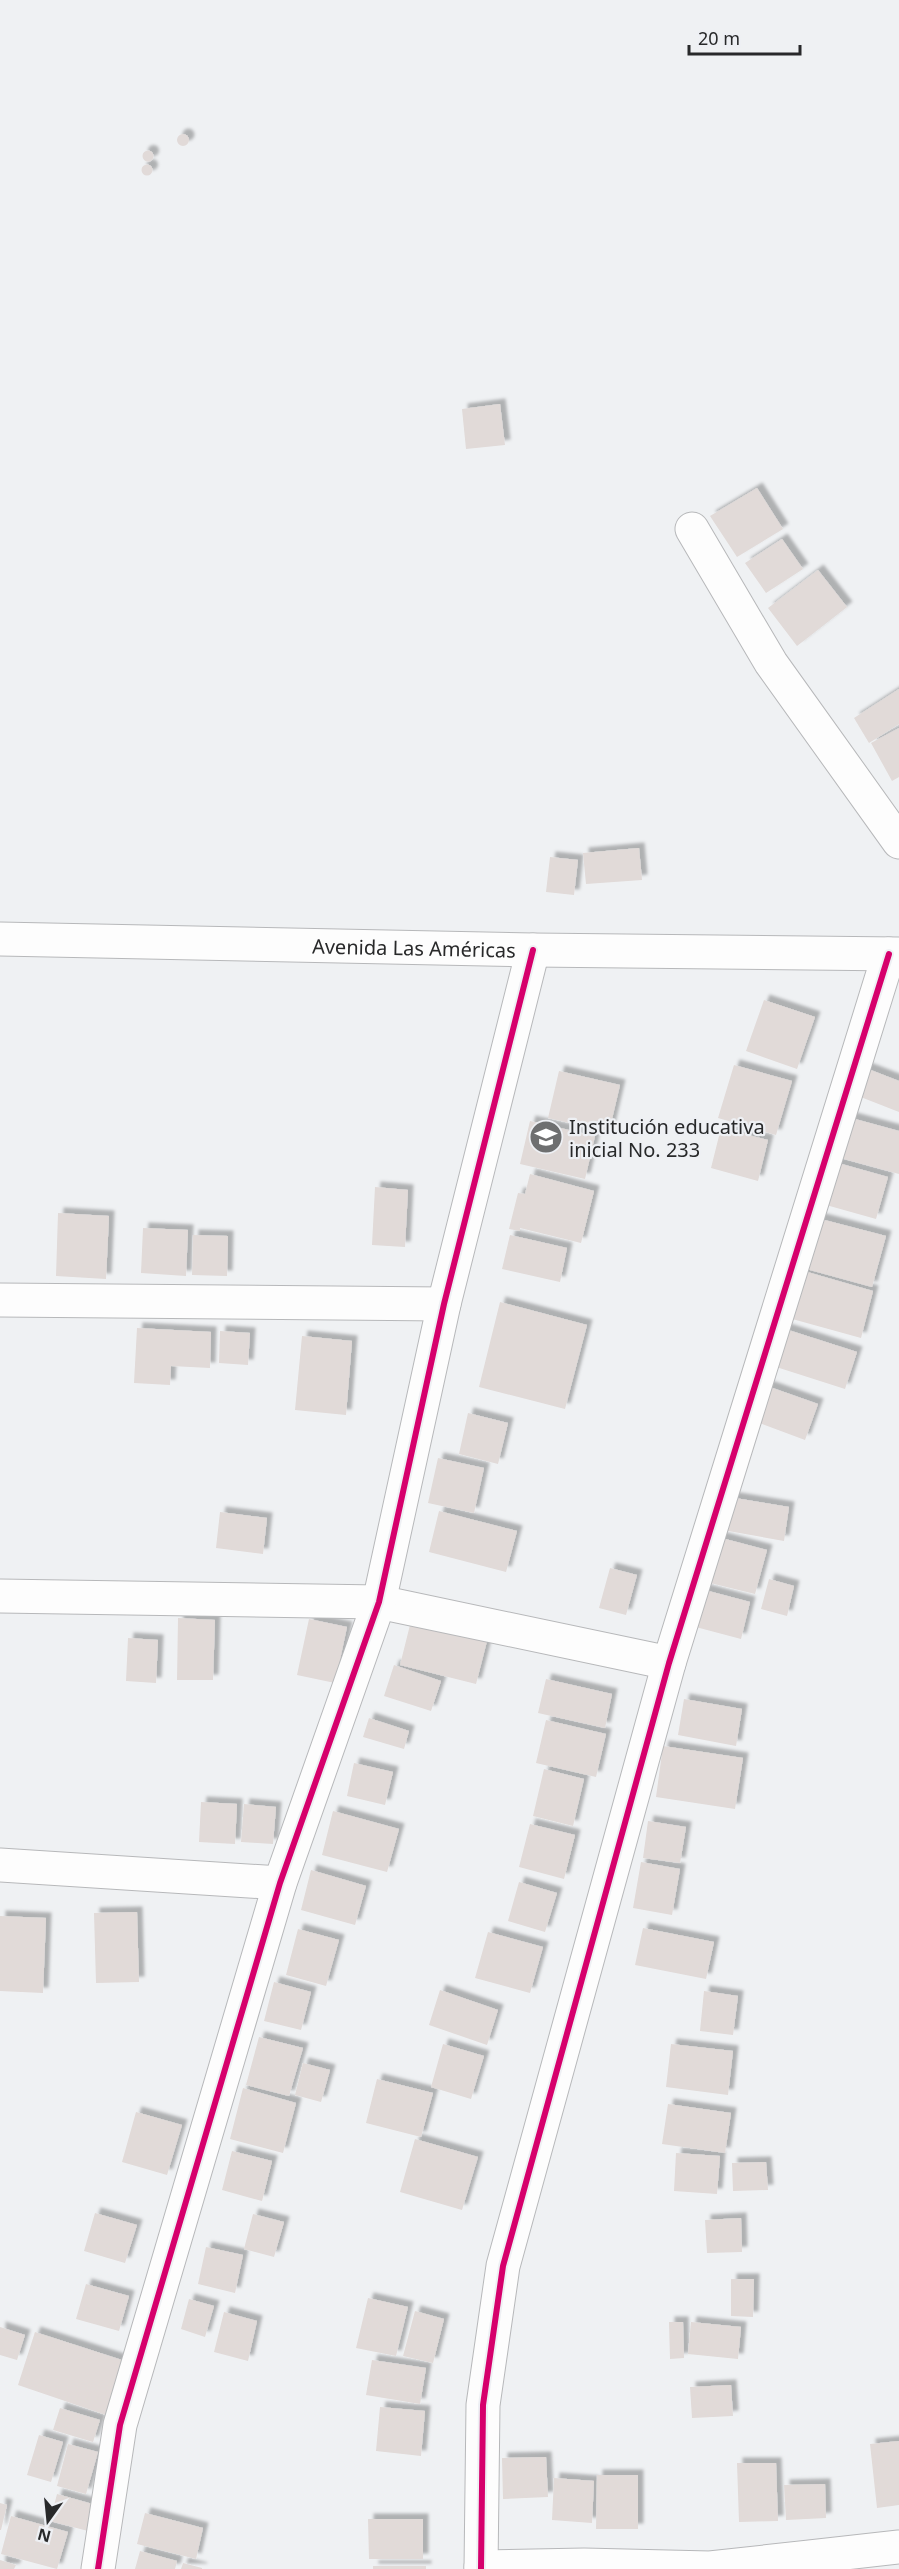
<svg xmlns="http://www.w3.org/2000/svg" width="899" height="2569" font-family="'Noto Sans',sans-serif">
<defs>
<filter id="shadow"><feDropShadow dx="5.5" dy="-5.5" stdDeviation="1.5" flood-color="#0004"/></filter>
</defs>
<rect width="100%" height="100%" fill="#eff1f3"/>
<path fill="#e1dad8" filter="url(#shadow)" d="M177 140a6 6 0 1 1 12 0a6 6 0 1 1-12 0Z
M142.5 156a5.5 5.5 0 1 1 11 0a5.5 5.5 0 1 1-11 0Z
M141.5 170a5.5 5.5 0 1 1 11 0a5.5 5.5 0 1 1-11 0Z
M500,404L505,445L466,449L462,409Z
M757,488L783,529L737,557L710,516Z
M782,539L803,569L766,593L745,563Z
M818,570L847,607L797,646L768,608Z
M899,689V724L869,743L854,718Z
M899,728V777L892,781L871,743Z
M639,848L642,880L586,884L583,853Z
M550,857L578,860L574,895L546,892Z
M764,1000L815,1017L797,1069L746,1051Z
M734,1065L792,1081L776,1135L718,1118Z
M863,1067L899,1081V1112L853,1094Z
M559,1071L620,1085L609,1132L548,1118Z
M844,1116L899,1131V1174L833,1156Z
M530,1121L595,1136L585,1179L520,1164Z
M721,1128L768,1140L758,1181L711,1168Z
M831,1161L888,1177L876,1219L819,1203Z
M530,1174L594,1191L581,1243L520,1228V1231L509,1229L518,1193L525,1194Z
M375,1187L408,1190L405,1247L372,1245Z
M58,1213L109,1216L106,1279L56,1276Z
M813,1217L886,1236L872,1287L799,1267Z
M143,1228L188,1230L186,1276L141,1273Z
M193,1235L228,1236L227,1276L192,1275Z
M510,1235L567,1248L560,1282L502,1269Z
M797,1269L873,1291L861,1338L785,1317Z
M500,1302L587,1325L565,1409L479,1387Z
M137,1328L211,1332L210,1368L171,1366L170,1385L134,1383Z
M782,1328L857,1352L845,1389L770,1365Z
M220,1331L250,1333L248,1365L219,1363Z
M302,1336L352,1341L346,1415L295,1410Z
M767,1386L818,1404L805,1440L754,1421Z
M468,1413L508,1423L498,1464L459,1454Z
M438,1458L484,1468L474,1513L428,1503Z
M723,1496L789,1507L784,1541L717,1529Z
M439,1511L517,1531L506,1572L429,1552Z
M220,1512L267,1518L263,1554L216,1548Z
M714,1536L767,1550L755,1594L702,1581Z
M610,1568L637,1575L626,1615L599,1608Z
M769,1579L794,1586L787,1616L761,1609Z
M701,1589L750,1602L741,1639L692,1626Z
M178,1618L215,1620L213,1680H177Z
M309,1619L347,1627L335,1683L297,1675Z
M411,1621L487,1641L476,1684L400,1665Z
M128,1638L158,1640L156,1683L126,1681Z
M394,1665L441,1681L431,1711L384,1696Z
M546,1679L612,1694L605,1728L538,1713Z
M684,1699L742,1709L736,1746L678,1735Z
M369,1718L409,1731L404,1749L363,1737Z
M546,1720L606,1734L596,1777L536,1763Z
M663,1746L743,1758L735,1809L656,1797Z
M354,1763L393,1772L385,1805L347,1796Z
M544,1769L584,1779L573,1826L533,1816Z
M201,1802L237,1804L235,1844L199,1842Z
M244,1804L276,1807L273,1844L241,1842Z
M333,1811L399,1829L387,1872L322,1855Z
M648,1821L686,1827L680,1863L643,1858Z
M530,1824L575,1835L564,1879L519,1867Z
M641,1862L680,1869L672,1915L633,1908Z
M311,1870L366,1886L355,1925L301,1910Z
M519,1882L557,1893L545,1932L508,1921Z
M137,1912L139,1982L96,1983L94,1913Z
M0,1916L46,1918L43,1993L0,1991Z
M643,1928L714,1942L706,1979L635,1965Z
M298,1929L339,1940L326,1986L286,1975Z
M488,1932L543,1947L530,1993L475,1978Z
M274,1982L311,1992L301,2030L264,2021Z
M440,1990L498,2010L487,2045L429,2025Z
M704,1991L738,1996L733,2035L700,2031Z
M259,2037L303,2048L289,2096L246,2085Z
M443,2044L484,2056L471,2099L431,2087Z
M671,2044L733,2051L728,2095L666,2087Z
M303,2063L330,2070L321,2102L295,2095Z
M377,2079L433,2093L421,2137L366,2123Z
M243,2088L296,2103L283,2153L230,2139Z
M668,2104L731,2113L725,2153L662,2144Z
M136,2112L182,2125L167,2175L122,2162Z
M415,2139L478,2157L462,2210L400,2192Z
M232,2151L272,2161L262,2201L222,2190Z
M676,2153L720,2156L717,2194L674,2191Z
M766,2162L768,2190L733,2191L732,2163Z
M95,2213L137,2225L125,2263L84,2251Z
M253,2214L284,2222L274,2257L244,2249Z
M741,2218L742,2252L707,2253L705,2220Z
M206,2247L243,2255L235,2293L198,2284Z
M731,2279H754L753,2317L731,2316Z
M86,2284L129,2296L119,2331L76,2319Z
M368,2298L408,2307L396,2356L356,2348Z
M189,2299L214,2306L205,2337L181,2329Z
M415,2311L444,2319L433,2363L403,2356Z
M224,2312L257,2321L248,2361L214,2352Z
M669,2322H683L684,2358L670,2359Z
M691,2322L741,2327L738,2359L688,2354Z
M0,2327L25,2335L17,2360L0,2355Z
M35,2332L125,2361L106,2415L18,2385Z
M372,2360L426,2368L420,2404L366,2395Z
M731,2385L733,2416L692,2418L690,2387Z
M380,2407L425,2411L421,2456L376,2451Z
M60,2408L100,2420L93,2442L53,2430Z
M39,2435L63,2442L51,2482L27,2475Z
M899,2441V2505L877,2508L870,2444Z
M68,2444L98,2452L86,2494L57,2486Z
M546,2457L548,2497L503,2499L502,2458Z
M737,2463H776L778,2521L739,2522Z
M597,2475H638V2529H596Z
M554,2478L594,2481L592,2523L552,2520Z
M825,2484L826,2518L786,2520L784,2485Z
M57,2494L96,2505L88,2531L50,2521Z
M0,2503L7,2505L1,2530H0Z
M145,2513L203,2528L196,2559L137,2544Z
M11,2516L68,2532L57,2569L1,2554Z
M368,2519H423V2559H369Z
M140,2551L177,2561L175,2569H135Z
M0,2560L16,2565L14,2569H0Z
M183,2563L202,2568V2569H181Z
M373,2566H426V2569H373Z"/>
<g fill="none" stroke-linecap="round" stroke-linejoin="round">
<g stroke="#b7b8ba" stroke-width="35">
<g id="minor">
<path d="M692,529L771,663L899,842"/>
<path id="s1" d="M0,939L533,950L899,954"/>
<path d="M0,1300L444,1304"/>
<path d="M0,1596L379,1602L669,1663"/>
<path d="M0,1865L280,1883"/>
<path d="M481,2567L584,2565L710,2568L899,2547"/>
<path d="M98,2569L120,2425L280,1883L379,1602L444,1304L533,950"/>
<path d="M481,2569L483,2405L503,2266L669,1663L889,954"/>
</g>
</g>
<use href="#minor" stroke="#fdfdfd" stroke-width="33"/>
<g stroke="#eef0f4" stroke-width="10">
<path id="cycleway" d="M98,2569L120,2425L280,1883L379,1602L444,1304L533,950
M481,2569L483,2405L503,2266L669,1663L889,954"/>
</g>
<use href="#cycleway" stroke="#d6006c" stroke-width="6"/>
</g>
<defs>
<g id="school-disc" transform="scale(1.725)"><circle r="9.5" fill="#6e6f70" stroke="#eef0f4"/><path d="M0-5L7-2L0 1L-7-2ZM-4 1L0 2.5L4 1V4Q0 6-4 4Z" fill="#fff"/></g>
</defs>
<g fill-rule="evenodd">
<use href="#school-disc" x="546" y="1137"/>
</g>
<g text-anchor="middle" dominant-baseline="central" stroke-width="4.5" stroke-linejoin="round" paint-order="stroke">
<g font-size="20" fill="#28292a" stroke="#eef0f4">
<text stroke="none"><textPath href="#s1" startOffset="414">Avenida Las Américas</textPath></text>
</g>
<g font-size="20" fill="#28292a" stroke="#eef0f4" text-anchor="start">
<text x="569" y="1126">Institución educativa<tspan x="569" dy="23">inicial No. 233</tspan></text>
</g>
</g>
<g transform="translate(48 2521) rotate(195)" stroke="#eef0f4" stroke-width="4.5" paint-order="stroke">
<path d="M0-4.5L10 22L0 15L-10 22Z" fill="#28292a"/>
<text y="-9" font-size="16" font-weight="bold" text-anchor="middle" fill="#28292a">N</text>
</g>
<path d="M689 45v9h111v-9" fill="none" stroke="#28292a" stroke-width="3"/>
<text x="698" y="45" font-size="18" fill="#28292a" stroke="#eef0f4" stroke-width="4.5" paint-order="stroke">20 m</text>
</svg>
